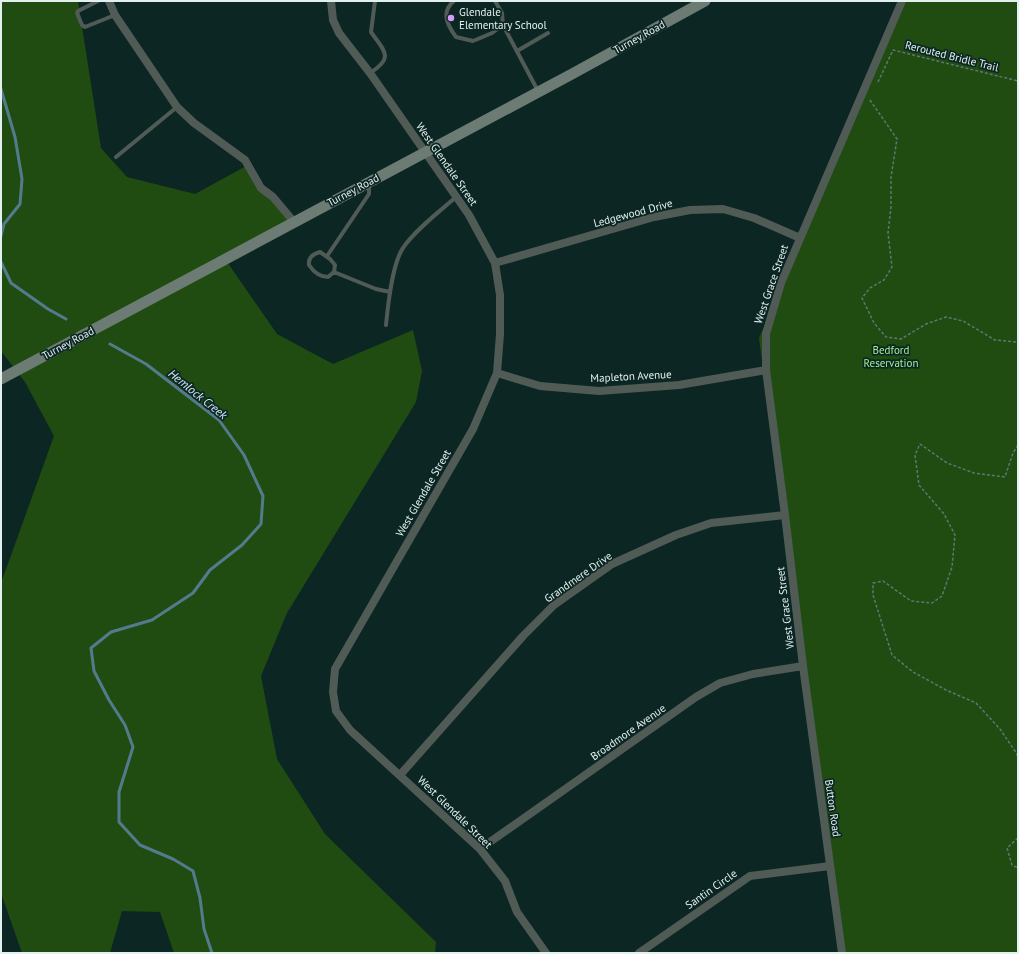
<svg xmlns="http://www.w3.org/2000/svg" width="1019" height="954" font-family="'PT Sans',sans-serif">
<rect width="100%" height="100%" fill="#0c2624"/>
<path fill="#204c12" d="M1,1H78L101,148L127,177L195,194L248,165L261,188L294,222L225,259L277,334L333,364L413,330L422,371L416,402L287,613L261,676L277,759L325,834L436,942L435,953H174L160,912L122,911L110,953H22L1,893V583L54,436L25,382L1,351Z
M905,1H1018V953H839L759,338Z"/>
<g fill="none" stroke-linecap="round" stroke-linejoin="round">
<path stroke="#537b8d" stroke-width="3" d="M1,89L15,137L22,179L20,204L4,224L1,236
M1,262L11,283L48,309L66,319
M110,344L146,364L219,420L244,455L263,496L261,524L242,545L210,570L193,593L152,620L111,632L91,648L94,671L109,700L125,725L133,747L119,792V822L140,845L173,859L193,871L200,898L204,929L212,953"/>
<path stroke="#607674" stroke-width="1.5" stroke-dasharray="3 2" stroke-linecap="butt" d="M878,82L893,50L1018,81
M870,100L897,139L891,177V207L888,233L892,267L884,280L870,288L862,298L874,323L886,337L901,339L926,324L946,317L963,321L995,340L1016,342L1018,344
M1018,445L1013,453L1005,477L974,473L947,463L920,444L915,455L919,485L944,514L955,535L952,567L942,596L932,603L911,601L883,581L873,583V595L892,655L913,672L946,690L976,703L1000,729L1017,754L1018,760
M1018,838L1007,848L1012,865L1018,868"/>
<path stroke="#515b56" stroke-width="4" d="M98,1L78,11L77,13L82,25L85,27L115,15
M454,1C440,12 448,26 456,37L473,41L492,33L503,25
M495,1L502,13L503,25L538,91
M517,51L548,33
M370,73C395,57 384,51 371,32L375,1
M116,157L177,107
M320,252L330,259L335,265L334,272L328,277C320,277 313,271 309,265C308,258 313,254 320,252Z
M327,256L369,194V184
M334,272L376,289L390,292
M386,325C388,305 392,264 403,248C414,231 440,211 456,197"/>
<path stroke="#515b56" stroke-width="8" d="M109,1L115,15L177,107L194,123L245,160L261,188L273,197L294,222
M331,1L333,20L339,33L370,73L469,215L495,263L500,295V334L497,373L473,429L335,669L333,692L336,711L350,730L480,849L505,881L517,912L546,953
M495,263L654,217L690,210L723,209L754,218L800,238
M497,373L540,386L599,391L679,385L766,370
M400,775L523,636L554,605L612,564L676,535L711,523L785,515
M480,849L696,697L720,683L753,674L803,666
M639,953L750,876L830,866
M842,953L803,666L785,515L766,370V334L781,283L902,1"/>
<path stroke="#6c7b73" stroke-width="11" d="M1,379L572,74L705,1"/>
</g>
<circle fill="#d49cfc" stroke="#0c2624" stroke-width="1.5" cx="451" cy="18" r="4"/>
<g text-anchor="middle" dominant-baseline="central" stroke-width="3.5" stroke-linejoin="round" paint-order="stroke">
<g font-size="11" fill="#e2f1ef" stroke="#0c2624" text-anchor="start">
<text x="459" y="12">Glendale<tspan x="459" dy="13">Elementary School</tspan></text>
</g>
<g font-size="11" fill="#e2f1ef" stroke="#0c2624">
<text transform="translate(639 37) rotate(-29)">Turney Road</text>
<text transform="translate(952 56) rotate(14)">Rerouted Bridle Trail</text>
<text transform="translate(447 164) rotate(55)">West Glendale Street</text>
<text transform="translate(353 190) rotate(-28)">Turney Road</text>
<text transform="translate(633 213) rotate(-15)">Ledgewood Drive</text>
<text transform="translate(771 284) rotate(-71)">West Grace Street</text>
<text transform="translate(68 343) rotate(-28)">Turney Road</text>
<text transform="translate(631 376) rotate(-3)">Mapleton Avenue</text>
<text transform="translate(423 493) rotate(-60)">West Glendale Street</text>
<text transform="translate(578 577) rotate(-35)">Grandmere Drive</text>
<text transform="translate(785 608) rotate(-97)">West Grace Street</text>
<text transform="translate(628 732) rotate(-35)">Broadmore Avenue</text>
<text transform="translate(833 808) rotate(82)">Button Road</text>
<text transform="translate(455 812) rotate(44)">West Glendale Street</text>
<text transform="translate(711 889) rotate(-35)">Santin Circle</text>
</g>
<g font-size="11" fill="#a2ed8f" stroke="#0c2624">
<text x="891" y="350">Bedford<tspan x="891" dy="13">Reservation</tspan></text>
</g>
<g font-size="12" font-style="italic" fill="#d3e8f5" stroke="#0c2624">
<text transform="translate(198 394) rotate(39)">Hemlock Creek</text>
</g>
</g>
<rect width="1019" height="954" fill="none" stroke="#e2f1ef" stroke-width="4"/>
</svg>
